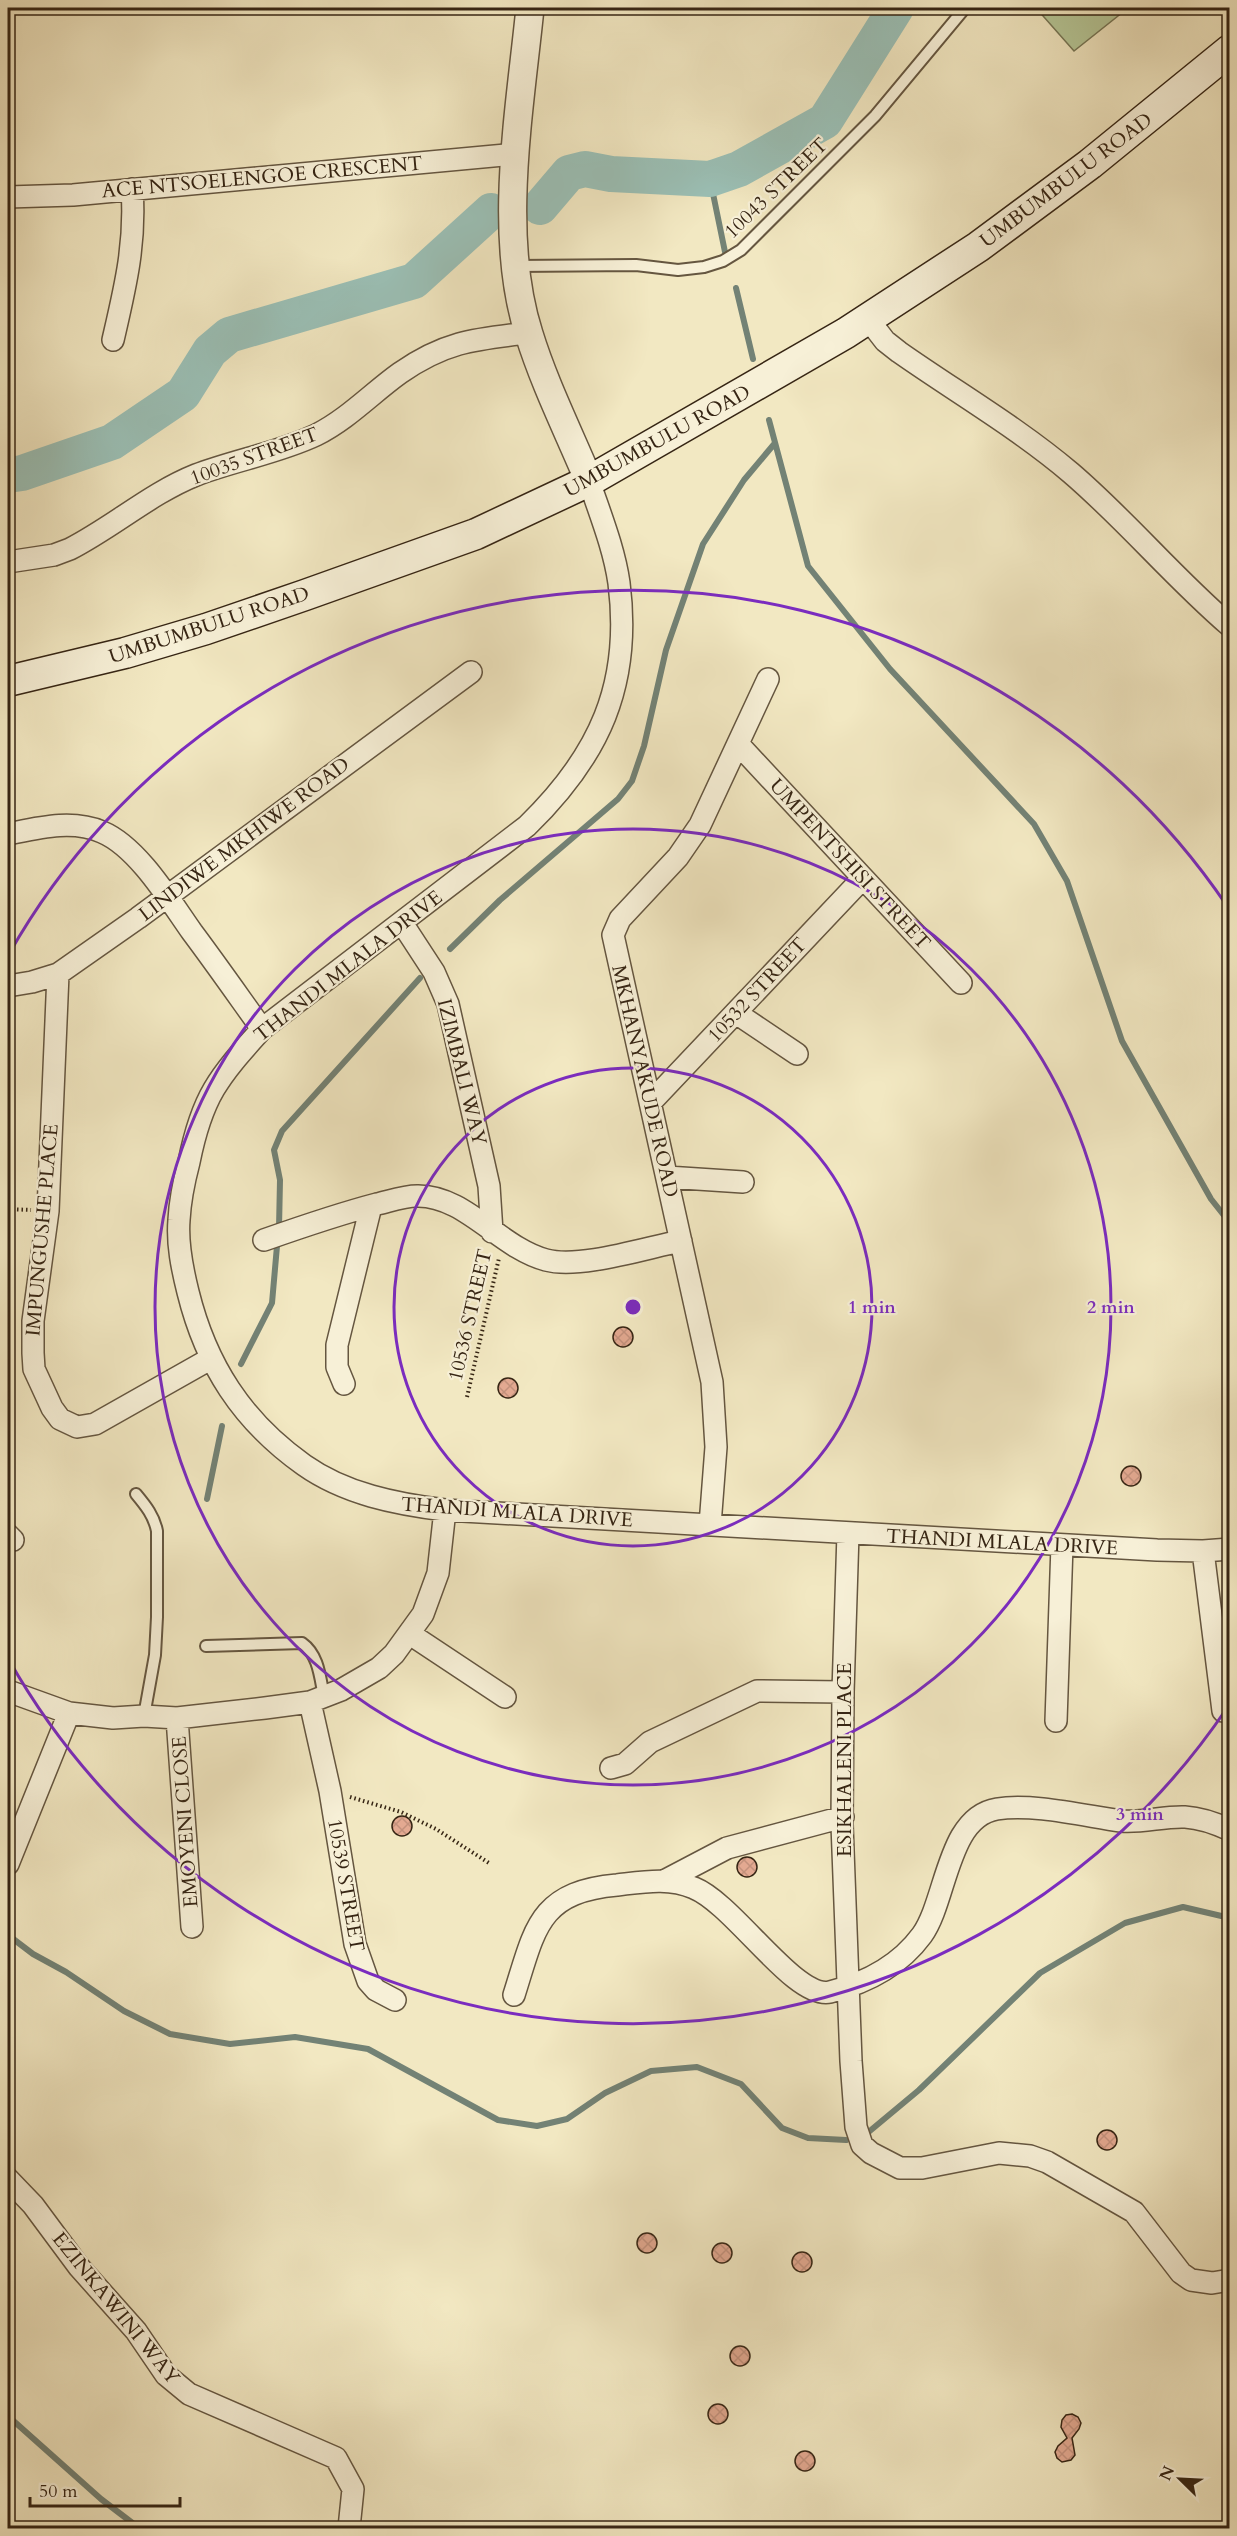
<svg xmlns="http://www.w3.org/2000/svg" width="1237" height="2536" font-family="Cardo,serif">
<defs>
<pattern id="building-cross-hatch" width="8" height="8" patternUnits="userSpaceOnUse" patternTransform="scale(1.5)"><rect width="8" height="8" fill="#e3a991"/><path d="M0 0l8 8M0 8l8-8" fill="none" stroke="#c3917c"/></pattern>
</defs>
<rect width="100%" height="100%" fill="#f2e8c2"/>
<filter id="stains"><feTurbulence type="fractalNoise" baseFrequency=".00333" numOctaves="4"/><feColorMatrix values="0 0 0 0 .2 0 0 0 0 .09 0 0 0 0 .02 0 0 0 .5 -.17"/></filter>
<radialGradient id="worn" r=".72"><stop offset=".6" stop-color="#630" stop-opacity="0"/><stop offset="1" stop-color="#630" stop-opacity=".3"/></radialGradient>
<path fill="#b6c797" stroke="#767656" stroke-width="1.5" d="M1036,8H1128L1074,51Z"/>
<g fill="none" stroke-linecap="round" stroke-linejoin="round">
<path stroke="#738275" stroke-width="6" d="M710,179L725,252
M736,288L753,359
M769,420L808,566L890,669L1034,824L1067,881L1122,1041L1211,1199L1230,1223
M450,949L500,900L618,799L632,781L644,746L666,650L703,544L744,480L775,443
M279,1228L280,1180L274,1150L282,1131L420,978
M241,1364L272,1303L277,1246
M207,1499L222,1426
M8,1935L33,1954L66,1972L124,2011L170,2034L230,2044L295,2037L368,2049L498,2120L537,2126L567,2119L605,2093L651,2071L697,2067L741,2084L782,2128L808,2138L846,2140
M865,2135L919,2090L1040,1973L1125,1923L1183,1907L1230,1918
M8,2416L101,2499L139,2528"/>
<path stroke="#9bc0b6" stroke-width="36" d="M540,207L569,173L585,169L611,174L710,179L739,169L825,121L896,8
M8,475L22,473L112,442L183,394L210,351L229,335L414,281L491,211"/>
</g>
<path fill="url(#building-cross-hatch)" stroke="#362514" stroke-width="1.5" d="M613 1337a10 10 0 1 1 20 0a10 10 0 1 1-20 0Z
M498 1388a10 10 0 1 1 20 0a10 10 0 1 1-20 0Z
M1121 1476a10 10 0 1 1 20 0a10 10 0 1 1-20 0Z
M392 1826a10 10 0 1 1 20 0a10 10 0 1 1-20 0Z
M737 1867a10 10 0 1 1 20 0a10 10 0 1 1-20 0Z
M1097 2140a10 10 0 1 1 20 0a10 10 0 1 1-20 0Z
M637 2243a10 10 0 1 1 20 0a10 10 0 1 1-20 0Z
M712 2253a10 10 0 1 1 20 0a10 10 0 1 1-20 0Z
M792 2262a10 10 0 1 1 20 0a10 10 0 1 1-20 0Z
M730 2356a10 10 0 1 1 20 0a10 10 0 1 1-20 0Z
M708 2414a10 10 0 1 1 20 0a10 10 0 1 1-20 0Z
M1072,2414L1078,2417L1081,2423L1079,2429L1072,2438L1075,2455L1071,2460L1062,2462L1057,2458L1055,2452L1058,2446L1067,2438L1061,2427L1062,2420L1066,2415Z
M795 2461a10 10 0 1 1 20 0a10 10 0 1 1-20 0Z"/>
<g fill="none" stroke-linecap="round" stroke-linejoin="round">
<g stroke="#655640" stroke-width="14">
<path id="service" d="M516,266L636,265L678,270L704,267L723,261L741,250L875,116L965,8
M136,1494C146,1506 154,1516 157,1531V1617L155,1655L144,1716
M206,1646L302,1643C319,1655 320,1678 324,1697"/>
</g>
<g stroke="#655640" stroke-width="24">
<path id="minor" d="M8,197L73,195L516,154
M868,319L885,341L899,352C956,392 1018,428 1071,473C1127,521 1174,578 1230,626
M113,340C125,288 136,244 132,189
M589,481C600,514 614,548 619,583C632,685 599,756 527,826L262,1029C245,1048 227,1067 214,1089C201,1111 194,1137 189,1162C184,1181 180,1200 179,1220C177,1244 182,1268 188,1292C206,1365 242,1421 304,1465C345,1494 396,1504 445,1510L1157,1550L1203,1551L1230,1549
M8,562L54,555L70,549C113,527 151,493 196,475C235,460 278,453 316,435C348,419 372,393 400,373C446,341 476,339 528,333
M739,745L961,983
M8,834C38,828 72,819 102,832C138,847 170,901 192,932C216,964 239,997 262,1029
M402,923L434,972L448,1004L489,1186L492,1232
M58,974L48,1211L33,1321V1353L34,1369L52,1408L60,1419L77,1427L95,1424L210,1359
M8,986L32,982L58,974L138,918L471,672
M736,1013L797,1054
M651,1102L863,878
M667,1177L743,1182
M264,1240C301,1227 339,1214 377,1204C390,1201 404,1196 417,1196C465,1195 500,1248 546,1260C580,1269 645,1248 681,1241
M344,1384L337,1367V1345L371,1206
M710,1525L716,1447L712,1382L613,935L620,919L678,857L700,825L768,679
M848,1533L843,1692L842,1824L851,2061L856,2127L862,2145L871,2153L900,2168H922L999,2153L1030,2156L1047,2162L1134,2212L1181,2273L1191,2280L1212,2283L1230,2280
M8,1535L13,1540
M1203,1551L1223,1711
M410,1634L505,1697
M8,1691L69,1713L113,1718L144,1716L177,1718L265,1708L310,1702L341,1690L379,1668L394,1654L423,1614L438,1573L445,1510
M310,1702L330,1791L355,1944L368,1981L376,1990L395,2000
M177,1718L192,1927
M1056,1721L1062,1545
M611,1768L625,1764L650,1742L757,1691L843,1692
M8,1864L69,1713
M666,1880L727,1848L843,1817
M514,1995C535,1929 538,1892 617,1885C643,1882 669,1877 694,1888C734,1904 795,2000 830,1992C866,1983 900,1965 922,1935C947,1900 947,1817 997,1809C1032,1803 1085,1816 1121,1821C1142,1823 1164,1816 1185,1817C1201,1818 1215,1823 1230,1830
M8,2179L33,2205L79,2267L136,2331L166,2375L189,2394L336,2458L353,2489L349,2528"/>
</g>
<g stroke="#655640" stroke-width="30">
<path id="tertiary" d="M530,8C520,109 497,235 529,334C544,383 569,433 589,481"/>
</g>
<g stroke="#362514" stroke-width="33">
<path id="secondary" d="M8,681L125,653L206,629L305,595L476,534L589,481L846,333L978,247L1090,164L1230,50"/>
</g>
<path stroke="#362514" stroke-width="4" stroke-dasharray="1.5 3" stroke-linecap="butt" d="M8,1209L31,1210
M467,1397L499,1258
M350,1797L401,1812L436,1829L489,1863"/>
<use href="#service" stroke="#f7f0d7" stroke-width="10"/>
<use href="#minor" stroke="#f7f0d7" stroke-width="21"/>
<use href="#tertiary" stroke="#f7f0d7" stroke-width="27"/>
<use href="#secondary" stroke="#f7f0d7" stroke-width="30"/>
</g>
<g fill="none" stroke="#7b2cbf" stroke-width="3">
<circle cx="633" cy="1307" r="239"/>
<circle cx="633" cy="1307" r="478"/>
<path d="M1227 1708A717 717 0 0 1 9 1660M9 954A717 717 0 0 1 1227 906"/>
</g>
<g text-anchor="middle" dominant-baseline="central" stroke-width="4.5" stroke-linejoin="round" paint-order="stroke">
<g font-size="20" fill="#362514" stroke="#f7f0d7">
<text transform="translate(262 177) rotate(-5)">ACE NTSOELENGOE CRESCENT</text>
<text transform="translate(1066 180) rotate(-37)">UMBUMBULU ROAD</text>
<text transform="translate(776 188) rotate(-44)">10043 STREET</text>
<text transform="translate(657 441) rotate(-29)">UMBUMBULU ROAD</text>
<text transform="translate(254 456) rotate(-20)">10035 STREET</text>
<text transform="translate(209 625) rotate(-18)">UMBUMBULU ROAD</text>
<text transform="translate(244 839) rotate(-37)">LINDIWE MKHIWE ROAD</text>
<text transform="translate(850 864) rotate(47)">UMPENTSHISI STREET</text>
<text transform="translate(348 966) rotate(-38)">THANDI MLALA DRIVE</text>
<text transform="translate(757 990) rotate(-47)">10532 STREET</text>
<text transform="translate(462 1072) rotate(76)">IZIMBALI WAY</text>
<text transform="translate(645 1081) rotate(77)">MKHANYAKUDE ROAD</text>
<text transform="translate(42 1230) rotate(-85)">IMPUNGUSHE PLACE</text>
<text transform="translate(470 1315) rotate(-77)">10536 STREET</text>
<text transform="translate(517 1512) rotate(4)">THANDI MLALA DRIVE</text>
<text transform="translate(1002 1542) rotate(3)">THANDI MLALA DRIVE</text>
<text transform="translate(844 1760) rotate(-90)">ESIKHALENI PLACE</text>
<text transform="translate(185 1822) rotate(-94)">EMOYENI CLOSE</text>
<text transform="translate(346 1885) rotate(80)">10539 STREET</text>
<text transform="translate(116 2308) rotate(51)">EZINKAWINI WAY</text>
</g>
</g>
<circle cx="633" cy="1307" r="9" fill="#7b2cbf" stroke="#f7f0d7" stroke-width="3"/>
<g font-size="18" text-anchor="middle" font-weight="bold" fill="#7b2cbf" stroke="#f7f0d7" stroke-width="4.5" stroke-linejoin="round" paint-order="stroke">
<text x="872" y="1313">1 min</text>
<text x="1111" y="1313">2 min</text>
<text x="1140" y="1820">3 min</text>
</g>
<rect width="1237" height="2536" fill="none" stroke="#f2e8c2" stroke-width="30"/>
<rect x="9" y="9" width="1219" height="2518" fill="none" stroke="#362514" stroke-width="3"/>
<rect x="15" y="15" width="1207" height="2506" fill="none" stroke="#362514" stroke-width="1.5"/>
<g transform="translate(1180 2479) rotate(294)" stroke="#f7f0d7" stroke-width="4.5" paint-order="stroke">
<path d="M0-4.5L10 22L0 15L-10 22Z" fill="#362514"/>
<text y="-9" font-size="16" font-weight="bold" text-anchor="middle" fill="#362514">N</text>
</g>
<path d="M30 2497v9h150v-9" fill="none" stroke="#362514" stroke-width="3"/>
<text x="39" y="2497" font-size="18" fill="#362514" stroke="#f7f0d7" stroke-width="4.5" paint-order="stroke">50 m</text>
<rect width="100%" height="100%" filter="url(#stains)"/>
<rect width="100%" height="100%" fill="url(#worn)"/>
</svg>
